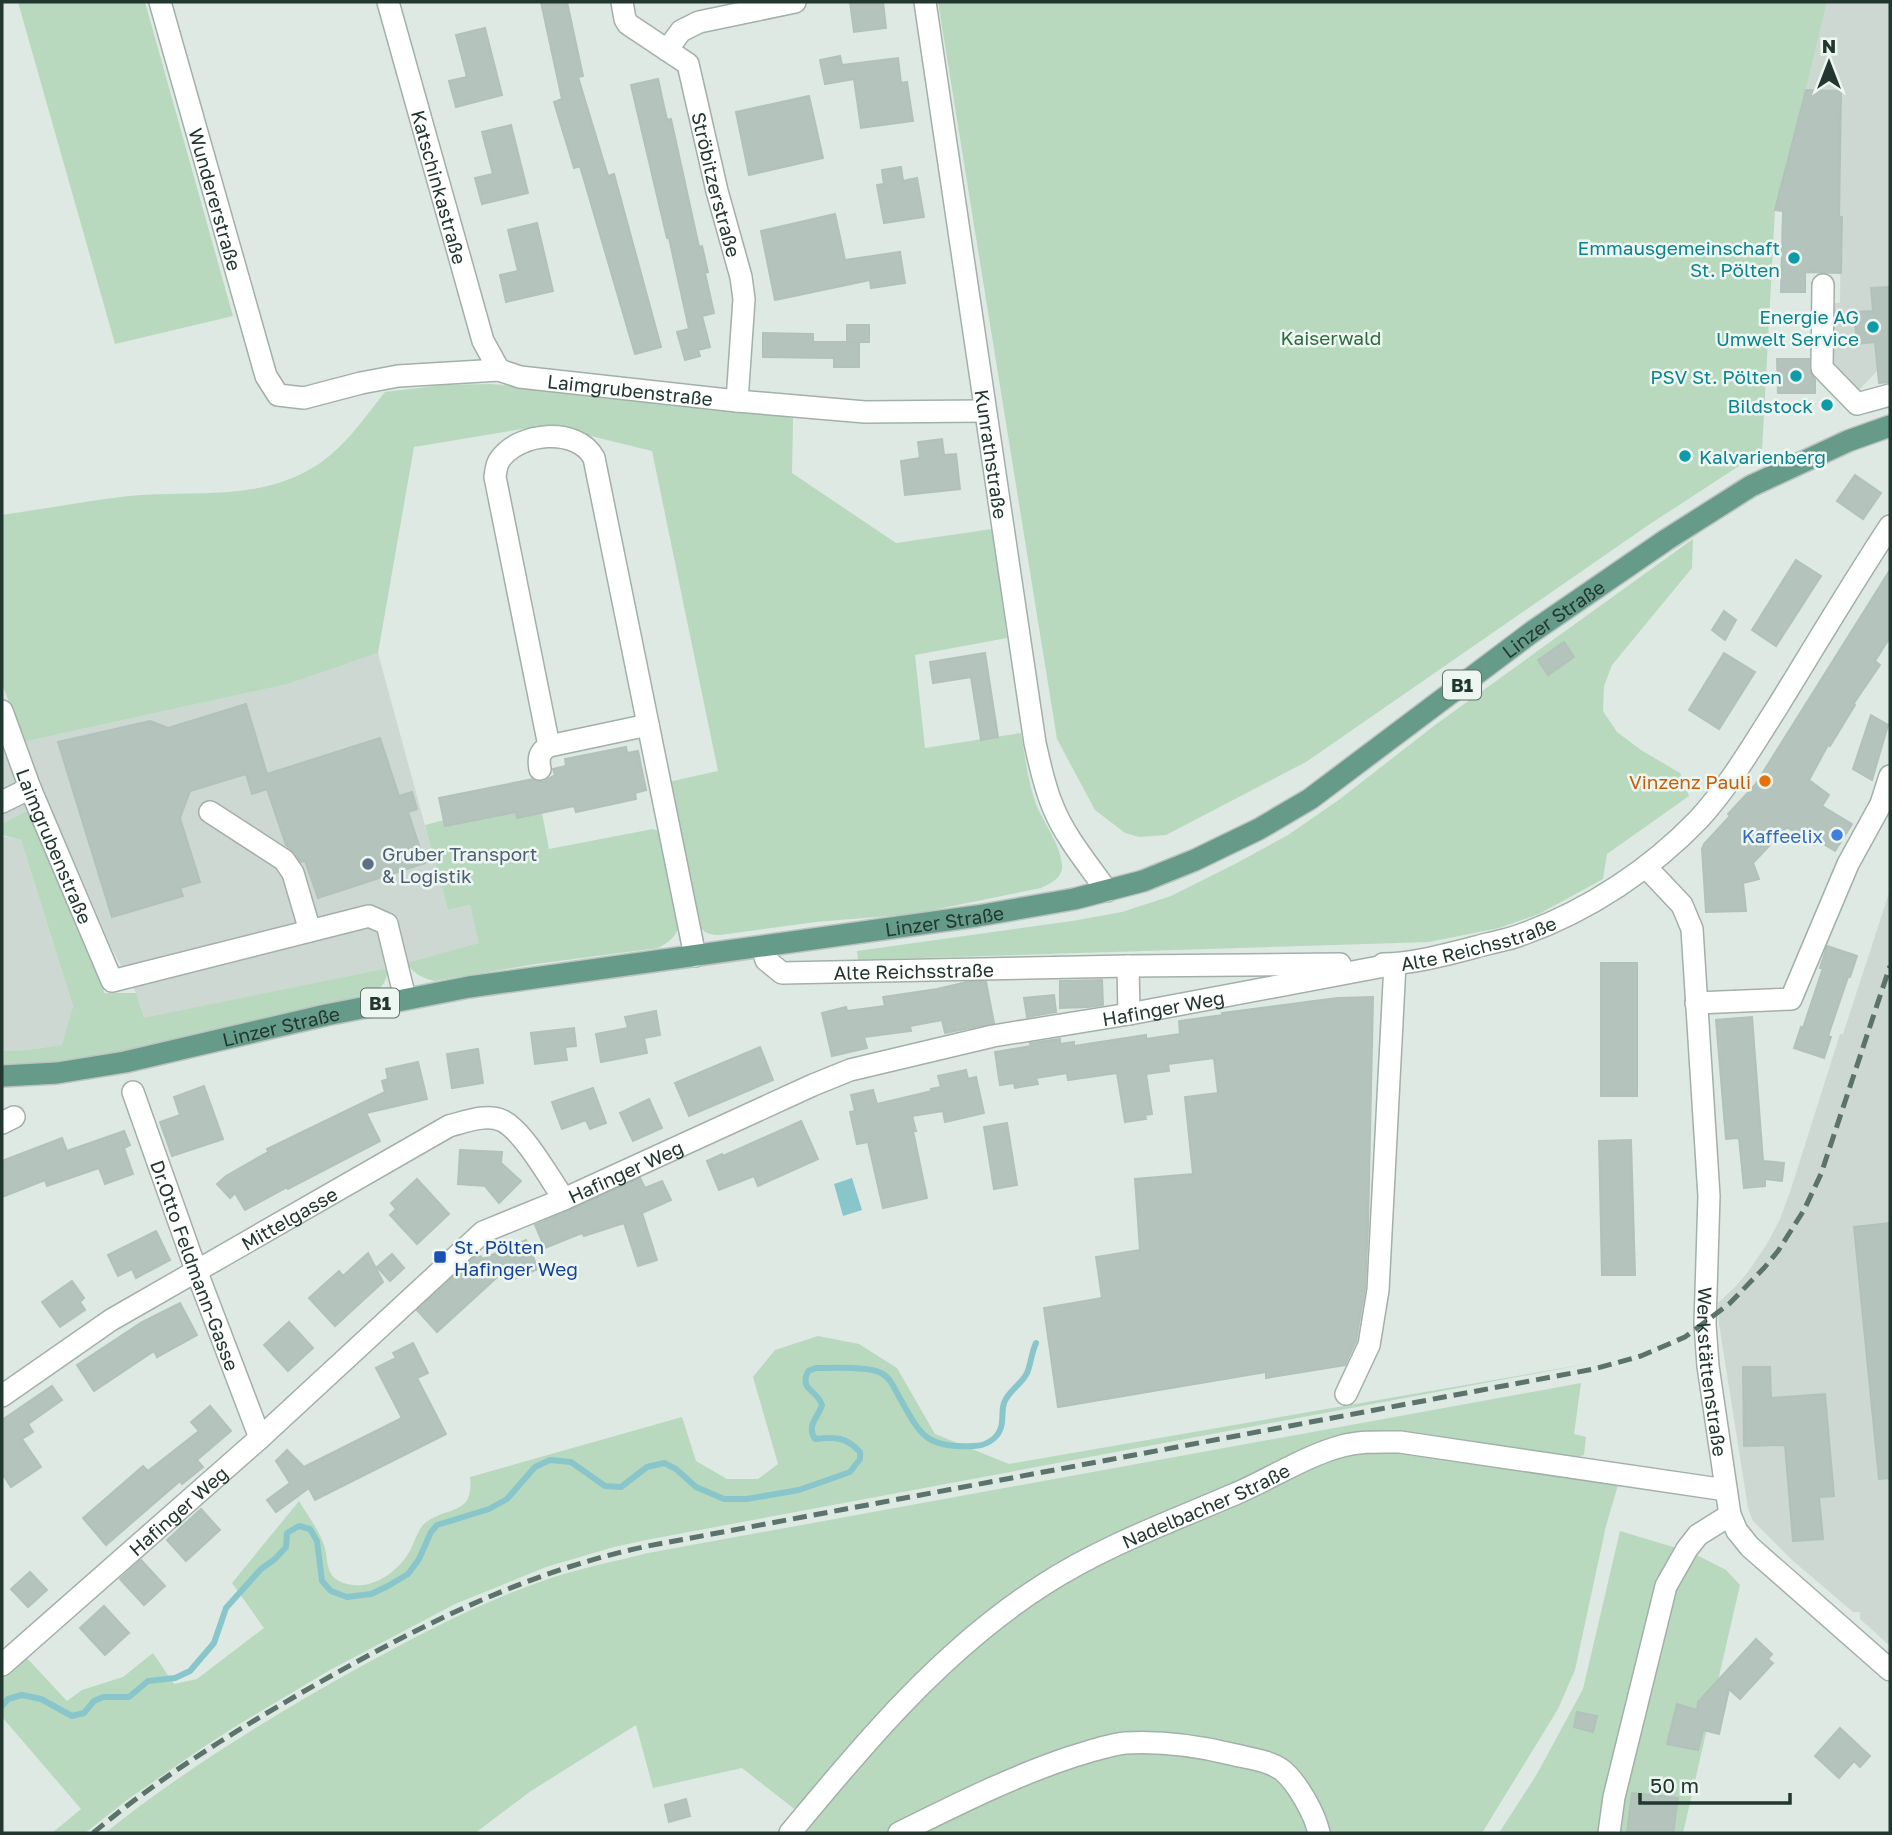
<svg xmlns="http://www.w3.org/2000/svg" width="1892" height="1835" font-family="'Golos Text',sans-serif">
<rect width="100%" height="100%" fill="#dee9e3"/>
<path fill="#cdd8d2" d="M1827,2L1876,3V2H1890V369L1877,371L1859,390L1829,359V303H1840L1841,217L1839,214L1775,210L1806,90Z
M378,653L448,910L470,905L480,943L388,968L144,1019L136,993L112,949L23,742L288,684Z
M2,740L28,810L2,824Z
M2,836L21,840L73,1006L63,1045L26,1050L2,1051Z
M1890,890V1646L1860,1619V1612H1853L1792,1560L1753,1521L1748,1508L1719,1324L1718,1303L1735,1287L1748,1272L1767,1244L1780,1219L1790,1192L1840,1034H1843Z"/>
<path fill="#b8d9be" d="M18,2H145L233,316L115,344Z
M938,2H1827L1806,90L1775,210L1762,451L1647,526L1306,762L1166,835L1139,837L1125,833L1095,810L1057,739Z
M490,384L575,390L793,418L792,473L896,543L992,529L1007,638L915,655L925,748L1021,733C1025,757 1028,781 1036,804C1043,822 1061,845 1062,865C1063,878 1051,883 1041,888L913,914L816,922L720,935C709,935 703,933 697,923L668,782L718,771L652,451L546,425L414,447L378,653L288,684L23,742L2,683V515C44,509 86,501 129,496C189,490 252,501 307,471C341,453 362,421 385,392L443,385Z
M1693,539L1692,568L1612,665L1604,686L1603,711L1617,732L1641,750L1680,773L1689,796L1607,854L1603,879L1539,914L1499,928L1429,942L858,960L857,951L1072,921L1122,912L1171,896L1235,864L1288,835L1340,799L1435,725Z
M531,809L533,815L542,813L549,849L653,829L658,831L662,837L680,921C677,936 671,941 658,948L536,964L434,981C421,978 414,973 406,963L479,943L470,905L448,910L425,825L444,820L445,826Z
M28,810L101,975L104,993H136L144,1018L388,968C386,982 384,987 370,994L142,1048L92,1058L56,1063L2,1065V1051L26,1050L62,1045L73,1006L21,840L2,835V824Z
M818,1336L859,1344L897,1368L935,1434L1009,1464L1592,1363L646,1540L614,1547L546,1567L455,1604L330,1670L241,1723L202,1748L127,1800L85,1833H52L81,1809L2,1717V1676L25,1656L67,1701L82,1690L123,1677L153,1653L174,1684L197,1679L264,1628L232,1583L299,1501C308,1516 320,1531 325,1548C328,1561 326,1574 339,1581C365,1594 394,1576 408,1554C414,1545 416,1533 423,1525C443,1505 475,1518 470,1477L682,1417L696,1461L727,1479H758L778,1464L753,1377L775,1350Z
M1581,1383L1574,1434L1586,1437L1584,1455L1576,1457L1401,1434L1068,1558L797,1811L742,1768L653,1788L636,1725L531,1791L475,1833H105C184,1770 270,1717 358,1668C420,1634 483,1601 551,1578C582,1568 616,1561 648,1553Z
M1366,1453H1399L1443,1458L1618,1485L1606,1526L1575,1670L1558,1709L1482,1833H801C877,1746 949,1655 1049,1593C1088,1569 1131,1551 1173,1532C1223,1510 1274,1488 1323,1464L1345,1456Z
M1620,1531L1693,1553L1726,1570L1740,1585L1683,1833H1499L1537,1774L1583,1689Z"/>
<path fill="#89c6cb" d="M852,1178L862,1210L843,1216L834,1184Z"/>
<g fill="none" stroke-linecap="round" stroke-linejoin="round">
<path stroke="#89c6cb" stroke-width="6" d="M2,1706L8,1699L22,1695L41,1699L72,1716L84,1713L94,1701L103,1697H129L148,1681L175,1678L190,1671L214,1643L226,1608L261,1569L275,1559L286,1547L287,1533L299,1526L310,1529L317,1541L322,1581L331,1591L347,1597L371,1594L388,1586L408,1574L419,1559L431,1532L437,1525L489,1509L507,1499L535,1467L550,1460L571,1462L605,1486L621,1487L647,1467L664,1463L676,1469L696,1487L724,1499H747L799,1490L850,1472L860,1459V1452C845,1436 835,1437 815,1439C806,1425 818,1418 822,1405C816,1388 799,1391 808,1371L816,1368C832,1368 869,1366 881,1373C889,1377 893,1385 897,1393C920,1433 923,1449 974,1446C984,1446 996,1440 1000,1430C1004,1422 1001,1412 1004,1403C1008,1391 1022,1384 1027,1373C1031,1364 1031,1354 1036,1343"/>
</g>
<path fill="#b4c3bc" stroke="#b1c2ba" stroke-width="2" d="M541,2H567L583,76L578,77L608,176L614,174L661,347L635,354L580,166L574,168L554,102L562,99Z
M850,2H883L886,28L854,32Z
M485,28L502,95L456,107L449,81L467,77L456,35Z
M840,56L842,65L898,58L901,83L907,82L913,121L861,128L854,79L825,84L820,60Z
M658,79L667,120L671,119L699,247L702,246L708,272L705,273L714,313L702,316L710,347L698,350L700,356L685,360L677,332L689,329L669,238H667L631,85Z
M1806,90L1841,91L1839,217H1842L1841,273L1805,272V292H1781L1783,211L1775,210Z
M809,96L823,158L749,175L736,112Z
M511,125L528,193L482,204L475,178L493,174L482,132Z
M901,167L903,181L917,178L924,217L884,223L877,185L884,184L882,170Z
M835,214L845,260L900,252L905,283L871,288L870,280L775,300L761,231Z
M537,223L553,291L506,302L500,275L518,271L508,230Z
M1890,287V382L1879,383L1875,342L1857,344L1854,312L1873,311L1871,288Z
M847,325H869V342H849H859V367H834V358L763,357V333L813,334V342H847Z
M1777,359H1809V369L1815,380V393H1778Z
M942,439L944,455L956,454L960,489L905,495L901,461L920,458L918,442Z
M1855,475L1881,493L1863,519L1837,501Z
M1796,560L1821,576L1776,646L1752,630Z
M1890,570V637L1875,661L1880,665L1854,703L1855,705L1830,746L1828,745L1809,780L1829,795L1822,806L1852,824L1835,851L1817,840L1814,845L1787,827L1753,863L1759,879L1743,883L1746,911L1706,912L1702,849L1704,844L1730,816L1728,814L1755,785Z
M1724,611L1736,620L1725,640L1712,630Z
M1564,642L1574,657L1548,675L1538,660Z
M985,653L998,737L981,740L971,677L933,683L930,662Z
M1724,653L1755,672L1719,729L1689,710Z
M246,704L267,774L380,738L399,796L412,792L417,809L408,812L425,863L318,898L305,861L301,862L294,852L286,845L267,789L252,794L246,774L190,791L180,818L200,882L180,888L183,896L112,917L58,742L150,721L168,728Z
M1871,715L1888,725L1872,780L1853,769Z
M626,747L627,753L638,751L646,790L635,793L636,799L576,812L574,806L517,818L516,812L445,826L439,798L533,779L543,782L555,775L553,769L566,766L565,759Z
M1827,946L1857,956L1850,977H1848L1828,1036L1831,1037L1824,1058L1794,1048L1801,1027L1803,1028L1823,968H1820Z
M1601,963H1637V1096H1601Z
M1102,980L1103,1005L1089,1007L1060,1008V981Z
M967,982H986L994,1023L945,1033L942,1020L910,1026L911,1031L864,1037L867,1048L832,1056L822,1013L846,1007L847,1011L885,1006L883,997L937,989Z
M1054,995L1056,1012L1027,1017L1024,998Z
M1373,997L1368,1226L1365,1289L1356,1341L1345,1365L1266,1378V1372L1058,1407L1044,1308L1102,1298L1096,1257L1140,1250L1135,1179L1193,1174L1185,1097L1218,1093L1214,1058L1168,1064L1169,1071L1146,1074L1152,1114L1145,1115L1146,1119L1125,1122L1117,1073L1068,1080L1067,1073L1036,1078L1038,1084L1015,1088L1014,1083L1000,1085L995,1052L1031,1046L1030,1043L1060,1039V1044L1074,1042V1046L1146,1035V1039L1180,1034L1179,1021L1223,1015L1222,1013L1337,998Z
M656,1011L660,1035L644,1038L647,1053L601,1062L596,1034L628,1028L625,1017Z
M1752,1017L1763,1161L1784,1163L1782,1181L1765,1179V1186L1744,1188L1739,1138L1726,1139L1716,1020Z
M574,1028L576,1046L565,1047L567,1060L535,1064L531,1033Z
M760,1047L773,1080L689,1116L675,1083Z
M478,1049L483,1083L452,1088L447,1054Z
M418,1062L427,1099L366,1113L380,1141L288,1189L287,1187L245,1210L235,1193L230,1198L217,1184L226,1176L268,1152L267,1149L385,1092L382,1081L388,1079L386,1069Z
M966,1070L968,1079L976,1077L984,1113L945,1122L943,1111L912,1116L916,1131H913L927,1198L883,1208L868,1142L857,1144L850,1112L855,1111L851,1095L873,1090L877,1104L932,1091L931,1089L941,1087L938,1076Z
M204,1086L223,1139L172,1156L160,1122L180,1115L174,1097Z
M593,1088L606,1123L590,1129L586,1120L562,1129L552,1102Z
M649,1099L662,1128L633,1141L620,1113Z
M801,1121L818,1159L758,1186L754,1176L719,1190L707,1161L722,1154L723,1156Z
M1007,1123L1017,1185L994,1189L984,1127Z
M124,1131L130,1145L124,1148L133,1174L105,1184L99,1168L47,1186L45,1180L2,1197V1161L62,1138L67,1151Z
M1631,1140L1635,1275H1602L1599,1141Z
M460,1150L502,1152L501,1163L521,1181L499,1203L485,1186L458,1184Z
M640,1178L645,1188L662,1181L671,1200L642,1213L657,1260L638,1266L624,1223L584,1236L582,1233L545,1248L535,1225Z
M417,1179L449,1214L417,1244L390,1215L396,1209L391,1203Z
M1890,1223V1478L1879,1479L1854,1227Z
M156,1231L170,1260L136,1278L132,1269L118,1276L108,1255Z
M526,1240L538,1269L509,1281L505,1270L437,1332L417,1310L478,1254L483,1259Z
M368,1253L383,1282L335,1326L309,1298L339,1271L343,1276Z
M392,1254L404,1268L390,1281L377,1267Z
M72,1281L84,1298L80,1302L85,1310L60,1327L42,1302Z
M180,1303L197,1335L157,1357L154,1351L94,1391L77,1365L142,1322Z
M289,1322L313,1348L288,1371L264,1345Z
M413,1343L428,1373L417,1378L446,1434L315,1500L309,1488L276,1512L267,1500L290,1483L276,1461L287,1450L304,1467L402,1418L376,1368L396,1358L393,1353Z
M1743,1367H1770L1771,1398L1825,1394L1834,1496L1819,1497L1823,1539L1793,1541L1785,1445L1744,1446Z
M52,1386L62,1400L28,1424L33,1432L22,1439L41,1467L11,1487L2,1473V1420Z
M210,1406L231,1431L197,1460L203,1467L182,1484L180,1481L106,1545L83,1518L143,1466L148,1471L199,1431L191,1422Z
M201,1509L220,1530L186,1561L167,1540Z
M141,1560L165,1586L144,1605L120,1579Z
M30,1572L47,1590L28,1607L11,1589Z
M104,1606L129,1633L105,1655L80,1628Z
M1756,1639L1772,1654L1768,1659L1773,1663L1740,1699L1729,1689L1719,1734L1703,1730L1698,1750L1667,1744L1677,1704L1697,1710L1698,1702Z
M1577,1712L1597,1716L1593,1732L1574,1727Z
M1840,1728L1870,1756L1860,1767L1854,1761L1839,1778L1815,1756Z
M1632,1793L1678,1798L1673,1833H1627Z
M686,1799L690,1816L669,1822L665,1805Z"/>
<g fill="none" stroke-linecap="round" stroke-linejoin="round">
<g stroke="#a2b0a9" stroke-width="24">
<g id="minor">
<path id="s1" d="M160,2L266,376L278,395L304,398L361,383L398,376L499,370L520,377L737,401L865,412L985,411"/>
<path id="s2" d="M388,2L483,341L499,370"/>
<path id="s3" d="M622,2L625,19L628,24L688,64L717,191L741,277L744,299L737,401"/>
<path id="s4" d="M925,2L1035,743C1040,765 1044,786 1053,807C1065,837 1088,864 1107,891"/>
<path d="M667,50L681,31L699,22L795,2"/>
<path d="M1823,285L1822,368L1857,404L1890,395"/>
<path id="s5" d="M2,711L30,788L112,981L369,916L387,924L405,998"/>
<path d="M549,746L495,477C496,471 496,466 499,461C517,432 577,426 594,458L695,956"/>
<path d="M540,769C538,758 539,752 549,746L648,725"/>
<path d="M2,802L30,788"/>
<path d="M210,812L284,860L293,873L310,931"/>
<path id="s6" d="M1646,867L1682,905L1692,929L1709,1196L1705,1324L1708,1366L1730,1515L1737,1531L1750,1547L1890,1670"/>
<path id="s7" d="M762,947L766,960L782,973L1128,966L1340,964"/>
<path id="s8" d="M1383,964C1415,964 1456,952 1487,944C1499,941 1511,939 1523,934C1588,911 1651,869 1699,819C1730,785 1753,745 1778,706C1815,646 1851,585 1890,526"/>
<path d="M1128,966L1129,1014"/>
<path d="M1696,1003L1791,999L1848,864L1881,804L1890,776"/>
<path id="s9" d="M133,1092L196,1270L260,1438"/>
<path d="M2,1123L14,1117"/>
<path d="M1346,1394L1369,1345L1378,1290L1395,964"/>
<path id="s10" d="M2,1396L111,1320L449,1126C465,1122 486,1113 503,1121C524,1132 550,1179 564,1199"/>
<path id="s11" d="M2,1665L260,1438L483,1232L564,1199L813,1085L850,1070L993,1036L1129,1014L1395,964"/>
<path id="s12" d="M790,1833C865,1742 943,1649 1043,1585C1103,1546 1170,1522 1235,1494C1270,1479 1305,1456 1342,1446C1361,1441 1380,1442 1400,1442L1726,1490"/>
<path d="M899,1833C956,1805 1013,1776 1074,1756C1091,1751 1108,1745 1125,1743C1160,1741 1198,1746 1231,1754C1247,1758 1268,1760 1282,1770C1297,1782 1315,1814 1319,1833"/>
<path d="M1609,1833L1614,1797L1666,1586L1687,1549L1698,1535L1730,1515"/>
</g>
</g>
<g stroke="#bcc3c1" stroke-width="24">
<g id="major">
<path id="s13" d="M2,1076L57,1073L125,1062L326,1015L469,987L977,916L1074,899L1143,881L1195,860L1259,829L1310,799L1532,632L1666,540L1751,486L1848,441L1890,426"/>
</g>
</g>
<use href="#minor" stroke="#fff" stroke-width="21"/>
<use href="#major" stroke="#669b89" stroke-width="21"/>
<path stroke="#5b736b" stroke-width="5" stroke-dasharray="14 7" stroke-linecap="butt" d="M93,1833C161,1776 238,1729 315,1685C421,1625 528,1571 648,1546L1594,1369L1641,1356L1685,1337L1729,1304L1764,1268L1778,1251L1804,1210L1821,1174L1890,966"/>
</g>
<g fill="#0f9aa8" stroke="#eef6f1" stroke-width="2.5">
<circle cx="1794" cy="258" r="7"/>
<circle cx="1873" cy="327" r="7"/>
<circle cx="1796" cy="376" r="7"/>
<circle cx="1827" cy="405" r="7"/>
<circle cx="1685" cy="456" r="7"/>
</g>
<circle fill="#e8710a" stroke="#eef6f1" stroke-width="2.5" cx="1765" cy="781" r="7"/>
<circle fill="#3f7fe0" stroke="#eef6f1" stroke-width="2.5" cx="1837" cy="835" r="7"/>
<circle fill="#5c6f8a" stroke="#eef6f1" stroke-width="2.5" cx="368" cy="864" r="7"/>
<rect fill="#1a4fb4" stroke="#eef6f1" stroke-width="2.5" x="433" y="1250" width="14" height="14" rx="3.5"/>
<g text-anchor="middle" dominant-baseline="central" stroke-width="5" stroke-linejoin="round" paint-order="stroke">
<g fill="#eef6f1" stroke="#5e7069" stroke-width="2">
<rect x="1443" y="670.5" width="38" height="29" rx="5"/>
<rect x="361" y="988.5" width="38" height="29" rx="5"/>
</g>
<g font-size="18" font-weight="bold" fill="#21372f">
<text x="1462" y="685">B1</text>
<text x="380" y="1003">B1</text>
</g>
<g font-size="19" fill="#21372f" stroke="#eef6f1">
<text stroke="none"><textPath href="#s3" startOffset="219">Ströbitzerstraße</textPath></text>
<text stroke="none"><textPath href="#s2" startOffset="192">Katschinkastraße</textPath></text>
<text stroke="none"><textPath href="#s1" startOffset="205">Wundererstraße</textPath></text>
<text stroke="none"><textPath href="#s1" startOffset="768">Laimgrubenstraße</textPath></text>
<text stroke="none"><textPath href="#s4" startOffset="457">Kunrathstraße</textPath></text>
<text stroke="none"><textPath href="#s13" startOffset="1648">Linzer Straße</textPath></text>
<text stroke="none"><textPath href="#s5" startOffset="145">Laimgrubenstraße</textPath></text>
<text stroke="none"><textPath href="#s13" startOffset="956">Linzer Straße</textPath></text>
<text stroke="none"><textPath href="#s8" startOffset="98">Alte Reichsstraße</textPath></text>
<text stroke="none"><textPath href="#s7" startOffset="166">Alte Reichsstraße</textPath></text>
<text stroke="none"><textPath href="#s11" startOffset="1368">Hafinger Weg</textPath></text>
<text stroke="none"><textPath href="#s13" startOffset="284">Linzer Straße</textPath></text>
<text stroke="none"><textPath href="#s11" startOffset="802">Hafinger Weg</textPath></text>
<text stroke="none"><textPath href="#s10" startOffset="338">Mittelgasse</textPath></text>
<text stroke="none"><textPath href="#s9" startOffset="184">Dr.Otto Feldmann-Gasse</textPath></text>
<text stroke="none"><textPath href="#s6" startOffset="522">Werkstättenstraße</textPath></text>
<text stroke="none"><textPath href="#s12" startOffset="537">Nadelbacher Straße</textPath></text>
<text stroke="none"><textPath href="#s11" startOffset="234">Hafinger Weg</textPath></text>
</g>
<g font-size="19" fill="#0d838f" stroke="#eef6f1" text-anchor="end">
<text x="1780" y="247">Emmausgemeinschaft<tspan x="1780" dy="22">St. Pölten</tspan></text>
<text x="1859" y="316">Energie AG<tspan x="1859" dy="22">Umwelt Service</tspan></text>
<text x="1782" y="376">PSV St. Pölten</text>
<text x="1813" y="405">Bildstock</text>
<text x="1699" y="456" text-anchor="start">Kalvarienberg</text>
</g>
<g font-size="19" fill="#2e6b41" stroke="#eef6f1">
<text x="1331" y="337">Kaiserwald</text>
</g>
<g font-size="19" fill="#c56008" stroke="#eef6f1" text-anchor="end">
<text x="1751" y="781">Vinzenz Pauli</text>
</g>
<g font-size="19" fill="#366cbe" stroke="#eef6f1" text-anchor="end">
<text x="1823" y="835">Kaffeelix</text>
</g>
<g font-size="19" fill="#4e5e75" stroke="#eef6f1" text-anchor="start">
<text x="382" y="853">Gruber Transport<tspan x="382" dy="22">&amp; Logistik</tspan></text>
</g>
<g font-size="19" fill="#164399" stroke="#eef6f1" text-anchor="start">
<text x="454" y="1246">St. Pölten<tspan x="454" dy="22">Hafinger Weg</tspan></text>
</g>
</g>
<rect width="1892" height="1835" fill="none" stroke="#21372f" stroke-width="7"/>
<g transform="translate(1829 63)" stroke="#eef6f1" stroke-width="5" paint-order="stroke">
<path d="M0-5L12 26L0 18L-12 26Z" fill="#21372f"/>
<text y="-10" font-size="19" font-weight="bold" text-anchor="middle" fill="#21372f">N</text>
</g>
<path d="M1640 1793v10h150v-10" fill="none" stroke="#21372f" stroke-width="3.5"/>
<text x="1650" y="1793" font-size="21" fill="#21372f" stroke="#eef6f1" stroke-width="5" paint-order="stroke">50 m</text>
</svg>
